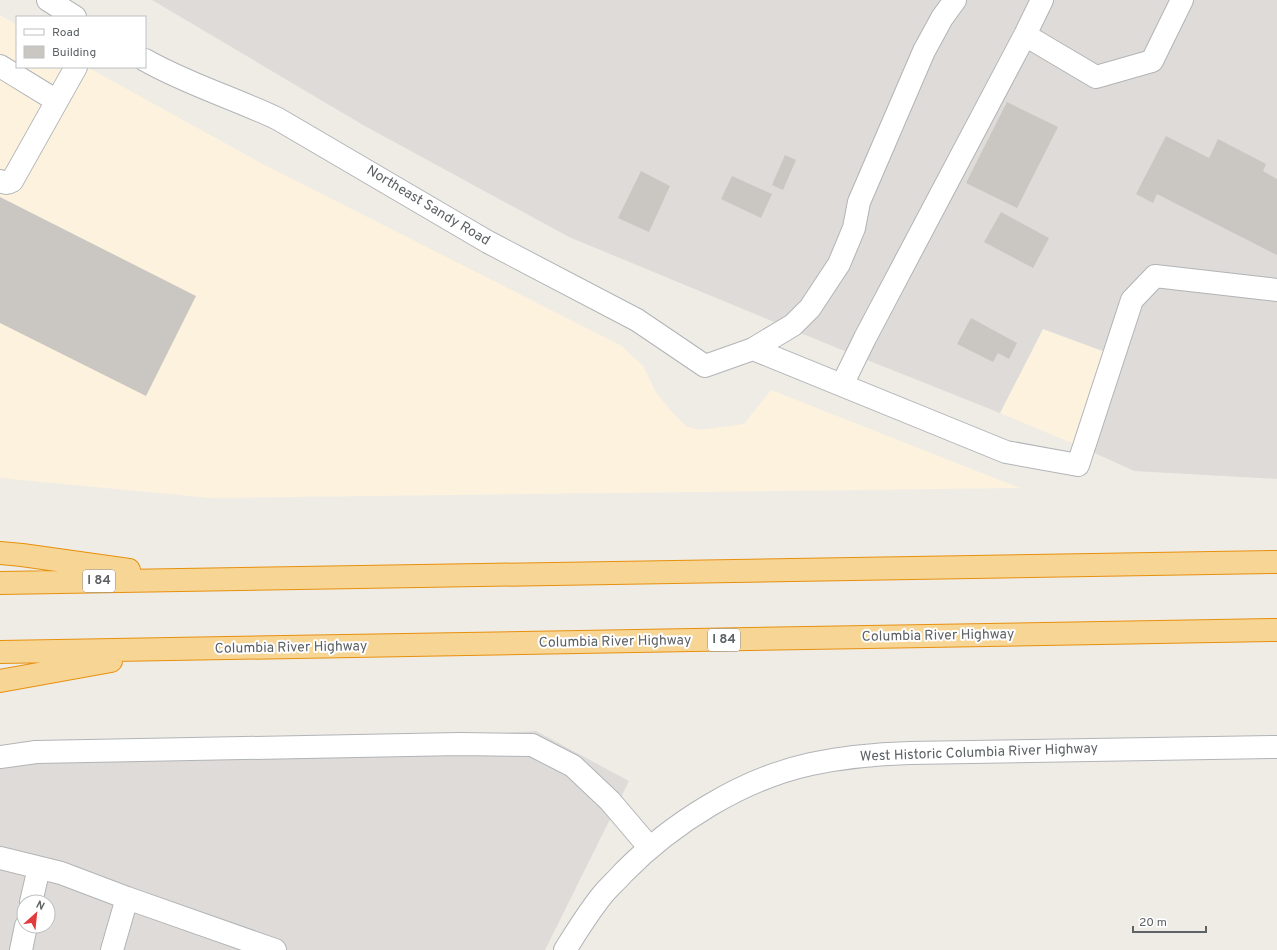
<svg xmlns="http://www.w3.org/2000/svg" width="1277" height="950" font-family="Overpass,sans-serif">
<rect width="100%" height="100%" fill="#efece6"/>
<path fill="#fcf2de" d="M0,15L17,25V67H87L259,162L622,346L644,367L655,391L670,410L686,426L700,430L744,424L771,390L1020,488L210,498L0,478Z
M1043,329L1119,357L1086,449L1000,413Z"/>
<path fill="#dedbd8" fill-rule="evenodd" d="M152,0H1277V479L1134,471L1086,449L1119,357L1043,329L1000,413L842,350L569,237L363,125Z
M536,731L629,781L545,950H0V761ZM24,902H48V926H24Z"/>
<path fill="#cac7c2" d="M1007,102L1058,127L1017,208L966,183Z
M1166,136L1209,158L1218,139L1266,164L1263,171L1277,179V255L1157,194L1153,203L1136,194Z
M785,155L796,160L783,190L772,185Z
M641,171L670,186L649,232L618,218Z
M732,176L772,194L761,218L721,199Z
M0,197L196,296L146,396L0,323Z
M1001,212L1049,238L1033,268L984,242Z
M971,318L1017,343L1009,359L998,353L993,362L957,344Z"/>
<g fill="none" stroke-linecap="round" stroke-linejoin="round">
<g stroke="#b1b4b7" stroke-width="24">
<path id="minor" d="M48,0L75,17
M1025,35L1096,77L1152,61L1182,0
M145,60C187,84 234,98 278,119L488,242L637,320L705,366L753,349L1006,452L1078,465L1132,300L1155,276L1277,290
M0,66L57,101
M0,181C5,183 7,184 12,181L76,67
M753,349L793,325L810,308L839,264L854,228L859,202L924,51L942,18L955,0
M842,385L865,338L1025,35L1042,0
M0,757L36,752L460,744L532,745L573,766L610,801L650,848
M0,858L61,873L127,898
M31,902L39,868
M21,950L26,926
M112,950L127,898L275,950
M565,950C577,931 589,911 604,893C610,886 617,880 623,873C672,823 742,779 811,764C844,757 877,754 910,753L1277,747"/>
</g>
<g stroke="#e8900d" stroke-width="24">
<path id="highway" d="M0,553L22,555L129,570
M0,583L1277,562
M0,652L1277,630
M0,681L111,661"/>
</g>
<use href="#minor" stroke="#fff" stroke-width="22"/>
<use href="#highway" stroke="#f7d595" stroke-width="22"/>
</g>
<g text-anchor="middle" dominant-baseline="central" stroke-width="4" stroke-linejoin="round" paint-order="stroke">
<g fill="#fff" stroke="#8e9193" stroke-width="1">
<rect x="83" y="570" width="32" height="22" rx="3"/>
<rect x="708" y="629" width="32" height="22" rx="3"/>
</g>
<g font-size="13" font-weight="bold" fill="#5d6265">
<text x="99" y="581">I 84</text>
<text x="724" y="640">I 84</text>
</g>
<g font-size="14" fill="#5d6265" stroke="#fff">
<text transform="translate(428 206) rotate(31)">Northeast Sandy Road</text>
<text transform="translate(938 636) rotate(-1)">Columbia River Highway</text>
<text transform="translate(615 642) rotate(-1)">Columbia River Highway</text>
<text transform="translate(291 648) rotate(-1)">Columbia River Highway</text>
<text transform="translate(979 753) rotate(-2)">West Historic Columbia River Highway</text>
</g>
</g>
<rect x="16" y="16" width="130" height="52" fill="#ffffff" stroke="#bec0c1"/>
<rect x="24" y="29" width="20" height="6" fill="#ffffff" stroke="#bec0c1"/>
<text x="52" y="36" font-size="12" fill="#5d6265">Road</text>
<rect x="24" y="46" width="20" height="12" fill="#cac7c2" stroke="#bec0c1"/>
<text x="52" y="56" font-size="12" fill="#5d6265">Building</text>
<g transform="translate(36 914) rotate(27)"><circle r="19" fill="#ffffff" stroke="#bec0c1"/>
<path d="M0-3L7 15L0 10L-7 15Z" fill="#e03b3d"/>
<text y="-6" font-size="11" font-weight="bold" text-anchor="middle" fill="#5d6265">N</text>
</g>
<path d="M1133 926v6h73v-6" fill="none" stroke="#5d6265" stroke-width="2"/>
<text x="1139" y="926" font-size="12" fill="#5d6265" stroke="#ffffff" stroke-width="3" paint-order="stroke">20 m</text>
</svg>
